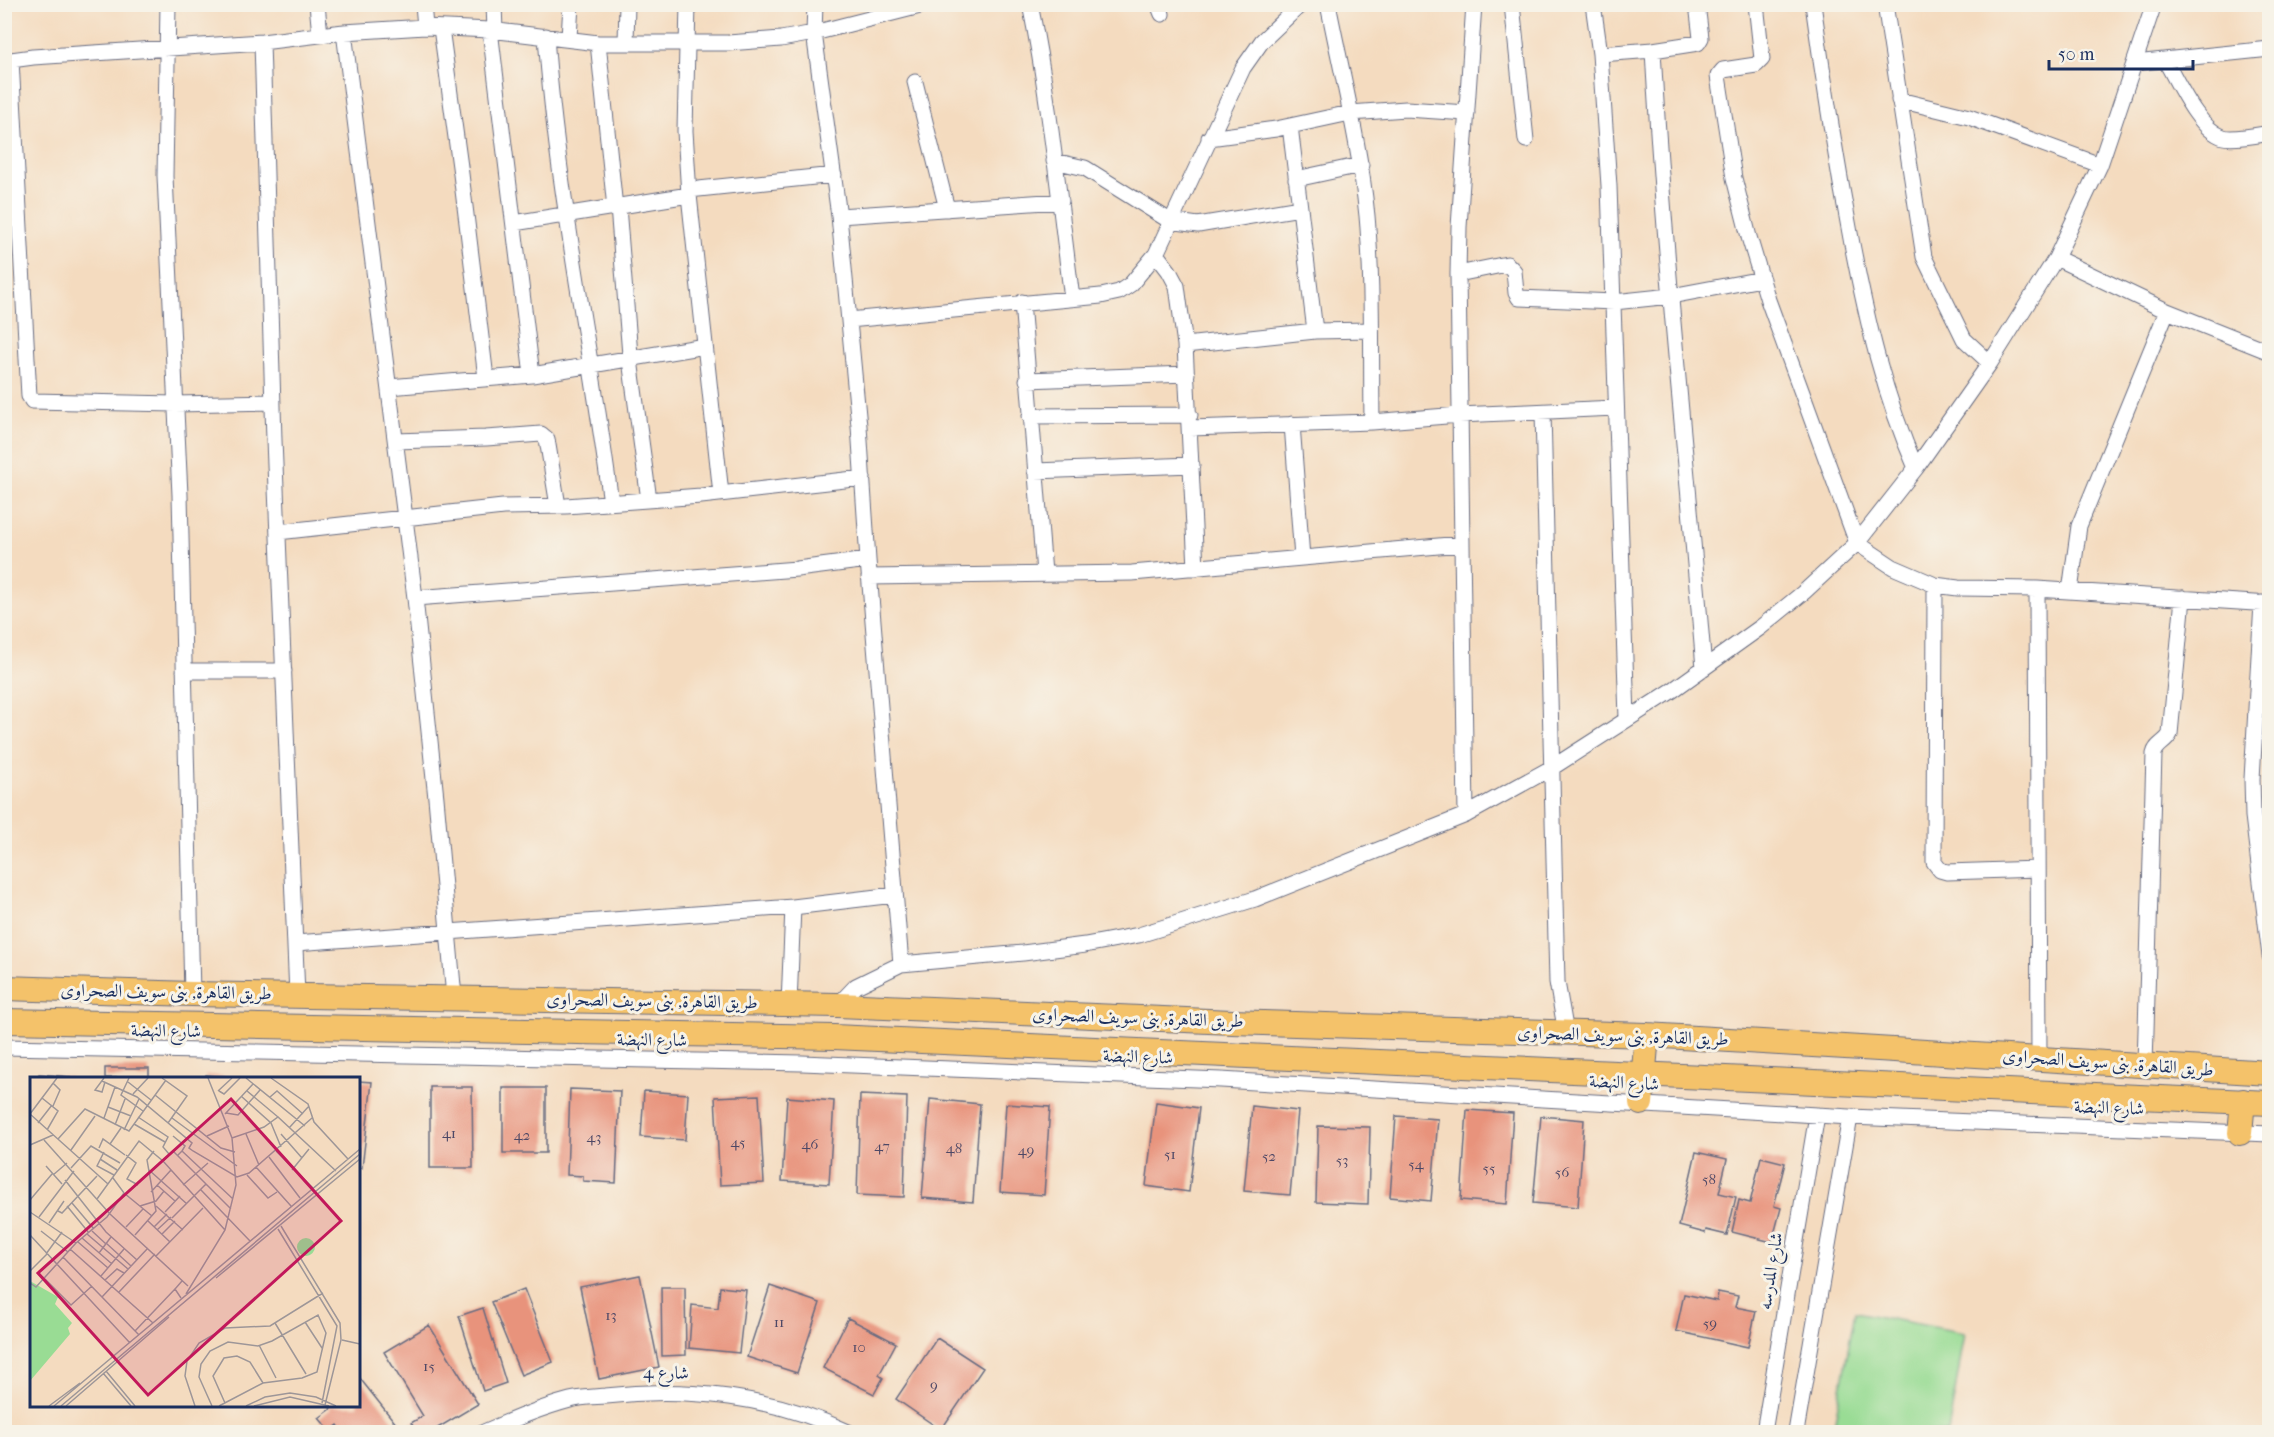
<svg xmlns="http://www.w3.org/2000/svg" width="2274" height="1437" font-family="'IM FELL French Canon',Amiri,serif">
<rect width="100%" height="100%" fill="#f7f3e8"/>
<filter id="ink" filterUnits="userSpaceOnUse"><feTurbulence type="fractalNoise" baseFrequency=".0167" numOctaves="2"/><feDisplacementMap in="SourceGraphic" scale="12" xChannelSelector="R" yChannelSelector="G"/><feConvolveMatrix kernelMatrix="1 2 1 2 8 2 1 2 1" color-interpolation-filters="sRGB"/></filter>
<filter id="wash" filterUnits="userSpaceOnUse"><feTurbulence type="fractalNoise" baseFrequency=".008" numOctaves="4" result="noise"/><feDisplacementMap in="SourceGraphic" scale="24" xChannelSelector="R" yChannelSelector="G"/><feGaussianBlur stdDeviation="1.35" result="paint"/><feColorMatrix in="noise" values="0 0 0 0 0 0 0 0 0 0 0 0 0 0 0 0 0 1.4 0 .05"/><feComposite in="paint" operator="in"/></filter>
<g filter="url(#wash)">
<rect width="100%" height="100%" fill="#f4dbbf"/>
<path fill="#99dc94" stroke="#5a8679" stroke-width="1.5" d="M1855,1312L1965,1333L1948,1432H1833Z"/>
<g id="blocks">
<path fill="#e8937c" d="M105,1068H149V1078H105Z
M39,1074L70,1077V1078H38Z
M206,1075L228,1077V1078H206Z
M358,1081L372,1082L362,1168H358Z
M430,1087H472L473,1168H430Z
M503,1088H546V1153H503Z
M570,1089L620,1091L616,1183L583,1181V1176L567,1175Z
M644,1091L688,1094L685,1140L641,1137Z
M759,1095L764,1183L720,1185L715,1097Z
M860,1095L907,1097L904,1197L857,1195Z
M787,1097L834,1101L829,1184L782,1181Z
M930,1099L980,1104L973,1202L922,1198Z
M1156,1102L1199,1108L1189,1192L1146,1186Z
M1006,1104L1050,1107L1044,1195L1000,1192Z
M1252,1106L1298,1111L1290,1195L1244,1191Z
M1467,1110L1513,1113L1507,1204L1461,1200Z
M1396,1116L1438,1119L1431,1201L1390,1197Z
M1541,1116L1584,1120L1578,1207L1533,1203Z
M1318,1126L1370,1127L1368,1204L1316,1202Z
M1696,1152L1727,1159L1719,1193L1736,1197L1727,1235L1706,1230L1705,1233L1679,1226Z
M1761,1157L1785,1163L1774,1206L1781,1208L1772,1242L1732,1232L1739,1200L1750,1203Z
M640,1275L659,1367L599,1379L580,1287Z
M770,1286L820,1303L797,1373L747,1357Z
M661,1287H685L686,1355L662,1356Z
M720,1287L746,1290L739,1353L689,1348L692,1305L718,1308Z
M524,1289L553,1362L521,1375L491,1302Z
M1718,1292L1738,1296L1735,1307L1756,1311L1748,1347L1676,1331L1684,1294L1717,1301Z
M483,1308L506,1383L483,1391L459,1316Z
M848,1318L896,1343L879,1375L883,1378L874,1394L823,1368Z
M429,1325L478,1404L431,1432H417L411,1423L423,1416L384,1352Z
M937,1338L983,1368L941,1430L896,1399Z
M358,1376L397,1425L386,1432H343L338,1425L330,1431L319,1418L331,1409L329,1406H358Z"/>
</g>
</g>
<g filter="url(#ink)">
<use href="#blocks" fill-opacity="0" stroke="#676b80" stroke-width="1.5"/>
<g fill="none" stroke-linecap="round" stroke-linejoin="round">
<g stroke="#676b80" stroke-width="17">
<path id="street" d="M168,4L165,176L180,495L192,994
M317,4L320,35
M423,4L425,27
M494,4L495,31
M688,4L685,131L689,195L721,494
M815,4L814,33L839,216L859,426L868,560L901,964
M1030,4C1050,101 1059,200 1072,298
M1158,4L1162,14
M1328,4C1342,75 1360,145 1367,216C1373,284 1371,354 1372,422
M1512,4L1526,140
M1593,4L1600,54L1609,186L1627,718
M1756,4L1762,59L1756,65L1723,70L1718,76L1734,178L1749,237L1768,300L1857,543L1893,567L1935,585L1958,588L2037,589L2270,604
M1813,4C1824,85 1837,165 1852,244C1867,321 1884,396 1916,468
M1885,4L1924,257L1964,339L1990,363
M441,28L461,174L486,378
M490,30L532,375
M344,32L415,598L436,798L454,997
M546,36C557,193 591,347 611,503
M569,38L571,4
M262,42L274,440L297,995
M598,43L615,208
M626,43L627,4
M1653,50L1698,43L1701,38L1697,4
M1600,54L1653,50C1664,256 1687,462 1704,668
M11,60L29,396L32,401L175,404L273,402
M2165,60C2178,82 2198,129 2223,137C2233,140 2258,135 2270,133
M4,61L33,57L262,42L344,32L425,27L490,30L598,43H728L781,39L814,33L928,4
M2135,63L2270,49
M915,82L947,209
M1899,100L1969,117L2100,165
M1290,126L1315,331
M1209,138L1276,129L1350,113L1406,109L1467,113
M1054,161L1085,168L1170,221L1198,225L1300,208
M1296,179L1361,165
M689,190L834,175
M618,207L631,367L649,500
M839,216L1061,201
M514,223L689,195
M1156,254L1169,271L1177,286L1185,345L1196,568
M2056,258L2167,311L2270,352
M1458,274L1507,264L1514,271L1516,293L1519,298L1614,302L1671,296L1762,279
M1022,302L1044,573
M849,320L1101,296L1119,292L1131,284L1156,254L1243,68L1262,41L1301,4
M1185,345L1315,331L1370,330
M1027,380L1187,374
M389,387L532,375L705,346
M1543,412L1557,982L1566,1033
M1030,416L1190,415
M1292,424L1302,558
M1190,428L1372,422L1459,415L1615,408
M396,441L486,438L541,434L547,439L558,506
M1035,471L1192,465
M278,532L503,507L566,506L701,496L863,478
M869,577L1132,573L1461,544
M1935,585L1934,862L1940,870L1947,872L2038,869
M2037,589L2039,1059
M2070,591L2079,526L2167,311
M415,598L797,569L868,560
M2262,603L2252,779L2253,816L2270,956
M184,671H284
M1466,815L1458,274L1459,227L1474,4
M295,943L793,907
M789,1004L793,907L894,895
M838,1005L856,986L901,964L1023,953L1085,945L1139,935L1255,899L1466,815L1553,767L1673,690L1761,627L1804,592L1857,543L1916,468L1990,363L2056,258L2100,165L2154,4
M4,1047L802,1063L1221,1080L1850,1117L2270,1134
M2145,1065L2154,754C2156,744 2166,743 2170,734L2183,598
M484,1432C512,1420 540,1408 570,1400C581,1397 594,1397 606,1396C687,1386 775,1397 848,1432
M1764,1432L1817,1115
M1796,1432L1850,1117"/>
</g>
<g stroke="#676b80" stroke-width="26">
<path id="primary" d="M4,988L192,994L838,1005L1232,1022L1647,1035L2270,1073
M4,1021L834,1037L2270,1103
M1641,1103L1647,1035
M2240,1133L2243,1101"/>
</g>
<use href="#street" stroke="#fff" stroke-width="15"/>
<use href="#primary" stroke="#f4c26a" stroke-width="24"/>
</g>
</g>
<g text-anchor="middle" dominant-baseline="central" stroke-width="6" stroke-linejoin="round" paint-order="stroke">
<g font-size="15" fill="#4e4866">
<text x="449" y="1133">41</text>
<text x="522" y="1135">42</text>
<text x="594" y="1137">43</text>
<text x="738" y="1142">45</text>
<text x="810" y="1144">46</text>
<text x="882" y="1146">47</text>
<text x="954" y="1148">48</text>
<text x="1026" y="1150">49</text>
<text x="1170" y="1154">51</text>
<text x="1269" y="1156">52</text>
<text x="1342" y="1160">53</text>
<text x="1416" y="1164">54</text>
<text x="1489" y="1168">55</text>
<text x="1562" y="1172">56</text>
<text x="1709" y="1179">58</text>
<text x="611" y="1315">13</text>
<text x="779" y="1322">11</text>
<text x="1710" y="1323">59</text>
<text x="859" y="1347">10</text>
<text x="429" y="1366">15</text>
<text x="934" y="1385">9</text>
</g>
<g font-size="18" fill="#1b2f5e" stroke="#f7f3e8">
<text transform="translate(166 992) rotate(1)">طريق القاهرة, بنى سويف الصحراوى</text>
<text transform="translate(652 1001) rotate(1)">طريق القاهرة, بنى سويف الصحراوى</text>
<text transform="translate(1138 1018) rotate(2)">طريق القاهرة, بنى سويف الصحراوى</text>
<text transform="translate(166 1031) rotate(1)">شارع النهضة</text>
<text transform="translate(1623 1036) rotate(2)">طريق القاهرة, بنى سويف الصحراوى</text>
<text transform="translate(652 1040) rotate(1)">شارع النهضة</text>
<text transform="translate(1138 1057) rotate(2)">شارع النهضة</text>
<text transform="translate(2108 1063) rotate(4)">طريق القاهرة, بنى سويف الصحراوى</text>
<text transform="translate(1624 1083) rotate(3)">شارع النهضة</text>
<text transform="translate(2109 1108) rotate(2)">شارع النهضة</text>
<text transform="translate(1771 1271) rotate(-81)">شارع المدرسه</text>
<text transform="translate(666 1373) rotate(1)">شارع 4</text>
</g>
</g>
<g transform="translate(30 1077)">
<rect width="330" height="330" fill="#f4dbbf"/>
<path d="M267 170a9 9 0 1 1 18 0a9 9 0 1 1-18 0ZM0,204L28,220L25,227L42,246L38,251L40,257L0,304Z" fill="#99dc94"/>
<path fill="none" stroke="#9d9698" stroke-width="1.5" d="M27,1L0,37L78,107M74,1L65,13L72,15L75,5M99,1L91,18L113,34M132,1L157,19L138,46M216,1L275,49M241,1L278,27L284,45L318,82M72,4L107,20L162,66L159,71L163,74L207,100L219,96L282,41M98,5L121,23M188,14L202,1M189,14L194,17L210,1M217,14L248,40M103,17L118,1M125,18L191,71L205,75M211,19L241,46L251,70M240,20L247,14L273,37M12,21L28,34L17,53M23,29L30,13L23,6M78,30L101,39M196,36L208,38L230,13M195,37L223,7M108,40L138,60L133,70L139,77M74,41L85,10M142,41L207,89M8,46L22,28M104,47L135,65M85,48L95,22M259,51L279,29M94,53L109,22M216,57L229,88M251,57L272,81M143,59L155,69L152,74M177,59L199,49M202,61L234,50L248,40L306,94M28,62L55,32L99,54L136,3M14,63L80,137L158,209M80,67L91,51M0,68L23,58M69,71L73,62L95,78M41,73L65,39M246,74L283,111M74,75L67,89L84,98M96,78L106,86L97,102L108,108M148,78L152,74L203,122M239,80L270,121M70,82L87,93M133,84L195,153M16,89L32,107M226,90L261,129M41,91L61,69L90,86M119,93L157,127M262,93L279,72M23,98L37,86M217,98L238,121L247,115M83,101L94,116L122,139M35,103L76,155L107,183M127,108L145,124M153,108L178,86M171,113L220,164M121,115L141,93M67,122L109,64L133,84L143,74L201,132M0,123L22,97M42,126L64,152M37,129L59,156M110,129L126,124L134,114M126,129L153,153M28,134L32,136L67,99M0,135L46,166M135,135L150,119M9,140L44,94M142,141L176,107M118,144L140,165M19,146L34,124M251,149L310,246L311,263L295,328M96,150L113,132M124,150L137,137M248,152L307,249L292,326M127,153L141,140M11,154L38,175M62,154L76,167M57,157L98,192M132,157L145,144M0,158L100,266M105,158L126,134L117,83L124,74M52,161L82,187M48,165L78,191M76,166L101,189M40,172L123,246M69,176L81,160M16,177L32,155M126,179L173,131M33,180L109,258M0,194L17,177M71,199L94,172M13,200L41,228L62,209M186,201L330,82M75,203L87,192L94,196M0,206L6,210L46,166L77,140L94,116M89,215L125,177M156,217L195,153L206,108L202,61L178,1M72,220L118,171M151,221L145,212L152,204M275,245L292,271M245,246L276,297M105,254L145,212M312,263L330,267M229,268L246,301M76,294L105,329M73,296L101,329M195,326L183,299L194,281L207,279L220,285L233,306M19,329L50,306M24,329L330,72M31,329L330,77M36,329L139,240M165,329L155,299L157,284L169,266L195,251L240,249L293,216M182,329L169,300L171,287L180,274L198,265L228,269L242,264L288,238L296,256L287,295L272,301L233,306L189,329M216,329L235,320L260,316L286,320L306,329M224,329L260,320L299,329"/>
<path fill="#c2185b" fill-opacity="0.15" stroke="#c2185b" stroke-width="3" d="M201,22L311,144L118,318L8,196Z"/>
<rect width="330" height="330" fill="none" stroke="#1b2f5e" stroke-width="3"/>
</g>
<rect width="2274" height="1437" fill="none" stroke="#f7f3e8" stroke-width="24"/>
<path d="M2049 60v9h144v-9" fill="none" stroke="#1b2f5e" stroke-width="3"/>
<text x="2058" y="60" font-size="18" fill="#1b2f5e" stroke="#f7f3e8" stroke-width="4.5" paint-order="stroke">50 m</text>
</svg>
